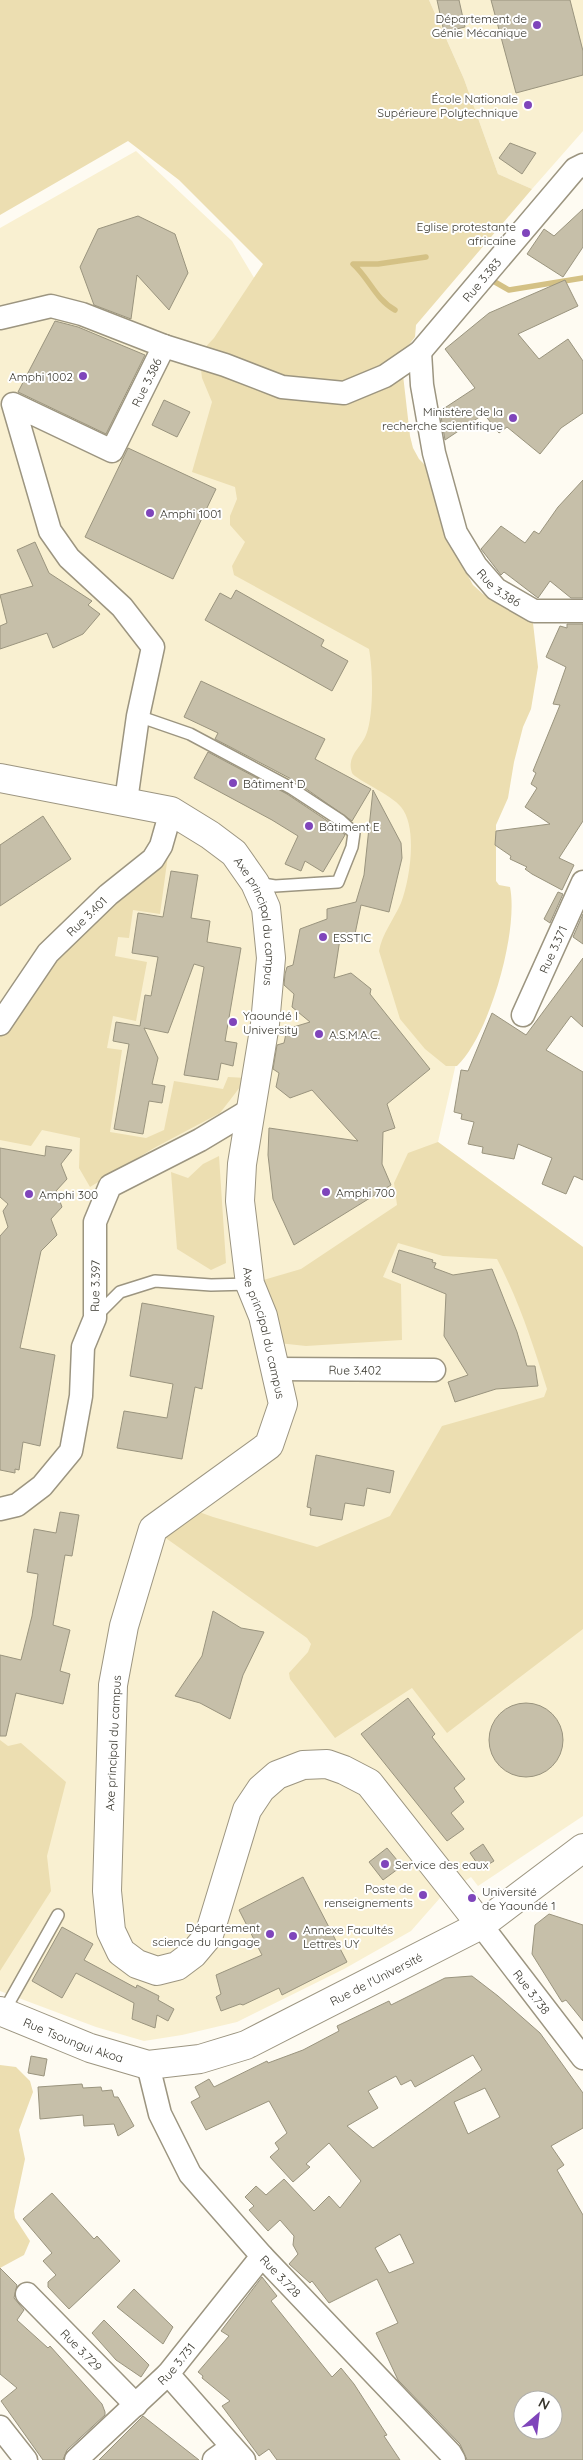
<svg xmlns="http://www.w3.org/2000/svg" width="583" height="2460" font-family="Quicksand,sans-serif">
<rect width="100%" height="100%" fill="#fefbf2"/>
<path fill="#f9f0d1" d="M429,0H583V131L532,189L498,174L464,79Z
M136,151L232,241L458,617L493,902L438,1142L583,1247V1816L478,1886L471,1877L440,1898L411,1931L344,1969L237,2022L182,2035L144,2041L96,2027L0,1991V228Z"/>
<path fill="#ecdeb1" d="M0,0H429L464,79L498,174L532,189L416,325L415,337L399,358L403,375L410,436L413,448L419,459L428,468L435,499L451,528L460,561L473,585L483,594L526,616L533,623L538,667L531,709L523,727L514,762L508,798L496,825V881L499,885L510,887C519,931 489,1036 457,1066H446L425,1049L400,1019L379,951C382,934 394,919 401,903C410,880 418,827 401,807C392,795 355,779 352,773C346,756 361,748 366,735C374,715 373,670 369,649L234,575L232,566L245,542L230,525V516L237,499L235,487L192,472L212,402L202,378L199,354L214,338L263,264L179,180L128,141L0,215Z
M168,855L160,914L133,910L129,938L118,937L115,956L147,962L136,1021L113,1016L107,1048L122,1050L110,1132L146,1138L164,1130L174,1081L223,1089L228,1077L247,1078L220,1113L154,1148L90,1187L79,1168L80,1138L42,1130L31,1146L0,1140V1024L48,953Z
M438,1142L583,1247V1629L447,1733L412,1688L335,1738L290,1679L289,1673L308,1652L311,1644L307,1638L153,1529L185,1507L213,1517L317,1547L390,1516L442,1426L544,1397L547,1389C533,1344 519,1301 497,1259L443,1256L398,1243L383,1277L401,1284L402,1340L306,1346L269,1342L250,1284L301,1269L397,1205L394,1183L408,1153Z
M219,1156L226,1263L211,1270L177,1249L171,1172L188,1178L203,1164Z
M0,1740L8,1746L21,1743L66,1782L47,1856L51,1891L0,1971Z
M0,2065L16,2067L30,2081L33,2092L19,2130L25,2159L14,2211L15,2218L30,2241L24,2255L0,2268Z"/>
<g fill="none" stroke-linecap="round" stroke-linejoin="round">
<path stroke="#d4c185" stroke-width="5.5" d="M488,278L509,290L583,278
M395,310C376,300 369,278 353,264H378L426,257"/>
</g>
<path fill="#c6bfa9" stroke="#9a947e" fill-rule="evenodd" d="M437,0H459L465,27L444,32Z
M491,0H570L583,51V75L516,93Z
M510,143L536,153L522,174L499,158Z
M583,209V247L563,277L527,254L544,229L554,236Z
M138,216L175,234L188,273L169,310L137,275L131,319L94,305L80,267L98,229Z
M565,280L578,306L518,334L539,359L568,339L583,361V413L561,428L540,454L507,427L499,433L484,414L445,440L440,411L475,388L445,349L489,313Z
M55,321L78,327L145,355L106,434L18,392Z
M164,400L190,412L177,437L152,425Z
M128,448L216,489L173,579L85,537Z
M583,480V598H571L550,581L538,598L504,572L501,575L481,549L501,526L525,543L534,531L539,534L558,507Z
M35,542L49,573L92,601L88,605L100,614L83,634L53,648L47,633L0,649V626L7,623L0,595L33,586L17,550Z
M236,590L324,640L321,646L348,661L332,691L205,620L220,593L231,599Z
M567,624H583V821L559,858L574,865L562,890L532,874L525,869L527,867L510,859L511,856L495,845L496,831L550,824L525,807L537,788L531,784L536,773L533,771L560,705L553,704L566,667L546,657L560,626L567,628Z
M201,681L325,739L315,759L371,789L352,821L295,781L215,739L218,733L184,717Z
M208,752L287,794L335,826L345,835L323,872L305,861L301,871L285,864L298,836L272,820L194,778Z
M373,790L401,843L402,858L389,912L361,905L355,934L340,939L334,978L351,973L371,989L370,994L430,1069L387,1104L395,1128L383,1132L382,1164L391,1185L294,1245L273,1199L268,1155L269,1128L358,1141L312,1090L290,1098L276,1087L279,1073L273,1069L277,1045L284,1043L287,1029L310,1022L292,1007L294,994L284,985L285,974L287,967L293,965L300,929L327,919V909L356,902L364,875Z
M43,816L71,859L0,906V845Z
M171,871L198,875L191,918L210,921L207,942L241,948L225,1041L237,1043L233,1066L221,1063L218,1080L184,1075L204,967L194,964L168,1033L144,1028L158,1058L152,1084L165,1086L162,1103L149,1101L143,1134L114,1129L129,1044L113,1041L116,1022L140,1026L145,995L151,996L158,957L132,953L138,913L163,917Z
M558,892L563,894L550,923L544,919Z
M583,914V944L573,937Z
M583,958V1027L571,1016L546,1050L583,1072V1180L574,1176L566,1194L542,1184L552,1158L518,1144L514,1159L482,1153L483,1147L468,1144L474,1122L461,1119L462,1114L454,1112L461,1070L468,1071L492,1013L526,1035Z
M46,1146L72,1150L61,1164L67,1179L56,1191L62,1207L51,1219L57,1235L41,1251L20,1348L55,1355L40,1446L23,1442L19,1470L15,1469V1473L0,1470V1236L8,1227L3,1211L8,1204L0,1197V1148L45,1156Z
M399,1250L433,1260L432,1262L436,1263L434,1268L453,1275L492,1269L517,1332L527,1366H535L538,1386L496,1389L455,1402L448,1382L468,1375L444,1336L446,1294L392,1272Z
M142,1303L214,1316L202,1389L195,1387L182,1459L117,1448L124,1411L167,1418L173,1384L130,1376Z
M316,1455L394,1471L390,1493L367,1488L364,1506L345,1503L342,1520L310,1515L311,1508L307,1507Z
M60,1512L79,1515L72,1556L65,1555L53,1625L70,1630L60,1671L70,1674L63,1704L16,1693L6,1736H0V1655L21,1660L32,1616L38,1574L27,1572L34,1529L56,1533Z
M213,1611L241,1628L264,1632L243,1675L230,1719L200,1703L175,1696L202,1656Z
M408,1698L435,1734L432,1737L465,1779L454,1788L464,1802L451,1813L464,1829L447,1841L361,1734Z
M489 1740a37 37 0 1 1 74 0a37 37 0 1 1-74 0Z
M483,1844L494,1861L481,1869L470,1853Z
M387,1848L402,1866L383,1880L369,1862Z
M303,1877L347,1962L282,1995L279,1988L243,2005L240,2004L221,2011L216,1997L221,1994L216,1975L262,1955L239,1910Z
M549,1914L583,1925V2021L566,2000L562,2002L532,1954L535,1925Z
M62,1927L93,1944L84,1960L136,1988L137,1985L159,1996L158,2000L174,2009L168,2021L157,2015L155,2028L132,2019L134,2003L76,1973L62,1998L32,1981Z
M472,1976L498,1996L540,2033L583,2093V2128L551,2146L564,2165L557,2170L583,2215V2460H467L460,2444L398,2380L376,2333L398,2323L377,2279L329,2303L312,2281L310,2283L289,2264L298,2254L293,2245L294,2236L280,2220L268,2231L249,2210L254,2206L245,2197L256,2186L266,2195L284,2179L314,2211L329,2196L340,2208L361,2181L329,2143L306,2164L310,2167L293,2182L270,2157L279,2149L275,2143L287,2133L269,2101L206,2130L191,2102L200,2097L195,2087L209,2079L214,2087L267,2061L268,2063L303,2050L339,2031L337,2026L389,2001L391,2005L445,1978ZM473,2055L482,2070L373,2148L347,2126L378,2108L368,2091L396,2076L401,2085L411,2080L415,2087ZM485,2088L500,2117L468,2134L454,2102ZM400,2234L414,2263L389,2273L375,2248ZM523,2400H553V2430H523Z
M31,2056L47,2059L44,2076L28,2073Z
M82,2084L83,2088L101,2087L102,2091L112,2090L114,2097H118L134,2126L118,2136L114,2124L84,2126L83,2115L40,2119L38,2087Z
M52,2193L94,2239L97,2236L120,2261L69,2309L48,2287V2282L56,2275L43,2261L52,2253L23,2219Z
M0,2268L17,2285L14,2298L24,2310L17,2320L48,2348L50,2346L102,2404L105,2412V2415L67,2450L63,2460H43L1,2401L17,2388L0,2374Z
M262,2277L277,2296L271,2301L332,2377L341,2368L354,2384L387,2435L384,2436L400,2460H277L269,2449L259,2456L222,2406L230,2401L202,2378L203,2376L198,2372L229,2336L221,2331Z
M134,2289L173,2327L163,2344L117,2307Z
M104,2320L149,2365L141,2377L116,2360L92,2333Z
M143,2416L199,2460H99Z"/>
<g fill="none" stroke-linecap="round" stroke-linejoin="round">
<g stroke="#9c9580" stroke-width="14">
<path id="lane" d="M138,716L190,734L291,788L340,820L354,833L352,847L338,882L275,886L257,883
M96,1316L120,1292L155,1281L211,1285L250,1284
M3,2013L58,1915"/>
</g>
<g stroke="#9c9580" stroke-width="25">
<g id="street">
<path d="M0,318L51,306L82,314L164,346"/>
<path id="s1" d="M420,352L575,169L583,165"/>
<path id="s2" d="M126,801L138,716L153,647L122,607L69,558L50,531L13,404L112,451L164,346L225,365L282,387L344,393L385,376L420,352L422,385L434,453L456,533L476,566L496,589L534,611H583"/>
<path id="s3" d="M523,1015L583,882"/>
<path id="s4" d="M0,1024L48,953L108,895L153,859L161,846L171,811"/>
<path id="s5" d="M275,1369L434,1370"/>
<path d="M0,1509L17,1505L42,1486L71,1451L81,1396L83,1347L95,1318V1222L110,1186L200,1140L250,1110"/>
<path id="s6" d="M481,1925L583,2058"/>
<path id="s7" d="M148,2065L160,2114L190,2174L262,2256L450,2453L454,2460"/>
<path id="s8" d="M27,2294L136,2405"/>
<path d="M168,2374L244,2460"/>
<path d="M0,2427L26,2460"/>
<path id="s9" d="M76,2460L168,2374L262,2256"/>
<path d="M214,2460L232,2447"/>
</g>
</g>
<g stroke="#9c9580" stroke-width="30">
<g id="secondary">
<path id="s10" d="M0,778L171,811L210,835L234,853L255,883L266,908L271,958L265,1024L242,1164L240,1201L250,1284L263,1316L283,1404L269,1445L153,1529L124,1626L113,1685L107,1891L111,1931L121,1952L137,1964L157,1971L177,1966L193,1954L209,1935L247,1810L261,1789L277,1775L303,1765L327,1764L344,1770L369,1783L481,1925"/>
<path id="s11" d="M0,2011L90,2048L148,2065L200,2059L246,2045L481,1925L583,1848"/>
</g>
</g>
<use href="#lane" stroke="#fff" stroke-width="11"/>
<use href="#street" stroke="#fff" stroke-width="22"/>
<use href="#secondary" stroke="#fff" stroke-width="28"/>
</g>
<g fill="#7f45bb" stroke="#fff" stroke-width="2">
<circle cx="537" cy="25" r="5"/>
<circle cx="528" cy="105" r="5"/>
<circle cx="526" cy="233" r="5"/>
<circle cx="83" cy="376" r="5"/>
<circle cx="513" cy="418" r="5"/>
<circle cx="150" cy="513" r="5"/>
<circle cx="233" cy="783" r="5"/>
<circle cx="309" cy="826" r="5"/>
<circle cx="323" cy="937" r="5"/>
<circle cx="233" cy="1022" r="5"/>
<circle cx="319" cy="1034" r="5"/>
<circle cx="326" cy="1192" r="5"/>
<circle cx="29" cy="1194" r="5"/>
<circle cx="385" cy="1864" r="5"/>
<circle cx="423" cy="1895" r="5"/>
<circle cx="472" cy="1898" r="5"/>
<circle cx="270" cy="1934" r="5"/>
<circle cx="293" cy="1936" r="5"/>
</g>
<g text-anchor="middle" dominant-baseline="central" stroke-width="4" stroke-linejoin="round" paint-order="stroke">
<g font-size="12" fill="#39372e" stroke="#fff" text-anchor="start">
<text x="527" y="18" text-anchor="end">Département de<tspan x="527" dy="14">Génie Mécanique</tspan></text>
<text x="518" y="98" text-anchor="end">École Nationale<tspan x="518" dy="14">Supérieure Polytechnique</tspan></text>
<text x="516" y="226" text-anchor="end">Eglise protestante<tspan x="516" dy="14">africaine</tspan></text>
<text x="73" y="376" text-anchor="end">Amphi 1002</text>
<text x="503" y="411" text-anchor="end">Ministère de la<tspan x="503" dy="14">recherche scientifique</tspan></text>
<text x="160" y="513">Amphi 1001</text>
<text x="243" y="783">Bâtiment D</text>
<text x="319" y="826">Bâtiment E</text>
<text x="333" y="937">ESSTIC</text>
<text x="243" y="1015">Yaoundé I<tspan x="243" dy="14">University</tspan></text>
<text x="329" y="1034">A.S.M.A.C.</text>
<text x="336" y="1192">Amphi 700</text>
<text x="39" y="1194">Amphi 300</text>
<text x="395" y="1864">Service des eaux</text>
<text x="413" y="1888" text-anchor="end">Poste de<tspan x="413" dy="14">renseignements</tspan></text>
<text x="482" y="1891">Université<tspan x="482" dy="14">de Yaoundé 1</tspan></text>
<text x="260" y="1927" text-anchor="end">Département<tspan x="260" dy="14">science du langage</tspan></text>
<text x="303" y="1929">Annexe Facultés<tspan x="303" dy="14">Lettres UY</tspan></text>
</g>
<g font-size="12" fill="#39372e" stroke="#fff">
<text stroke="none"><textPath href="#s1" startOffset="95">Rue 3.383</textPath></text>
<text stroke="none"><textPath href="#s2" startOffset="631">Rue 3.386</textPath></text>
<text stroke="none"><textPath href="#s2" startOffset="1201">Rue 3.386</textPath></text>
<text stroke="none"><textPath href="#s4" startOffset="139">Rue 3.401</textPath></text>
<text stroke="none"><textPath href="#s10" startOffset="324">Axe principal du campus</textPath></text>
<text stroke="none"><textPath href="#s3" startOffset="72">Rue 3.371</textPath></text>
<text transform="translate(95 1286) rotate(-89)">Rue 3.397</text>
<text stroke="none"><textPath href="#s10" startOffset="744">Axe principal du campus</textPath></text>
<text stroke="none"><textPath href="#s5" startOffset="80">Rue 3.402</textPath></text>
<text transform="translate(113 1743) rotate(-87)">Axe principal du campus</text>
<text stroke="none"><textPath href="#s11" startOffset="404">Rue de l'Université</textPath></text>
<text stroke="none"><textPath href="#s6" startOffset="84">Rue 3.738</textPath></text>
<text stroke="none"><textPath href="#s11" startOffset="79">Rue Tsoungui Akoa</textPath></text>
<text stroke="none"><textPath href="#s7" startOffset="254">Rue 3.728</textPath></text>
<text stroke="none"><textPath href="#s8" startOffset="78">Rue 3.729</textPath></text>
<text stroke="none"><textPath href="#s9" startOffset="139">Rue 3.731</textPath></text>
</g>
</g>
<g transform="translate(538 2415) rotate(28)"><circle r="24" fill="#ffffff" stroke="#b0afab"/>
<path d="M0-4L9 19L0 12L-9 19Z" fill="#7f45bb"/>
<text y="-8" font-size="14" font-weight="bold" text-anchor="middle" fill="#39372e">N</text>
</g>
</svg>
